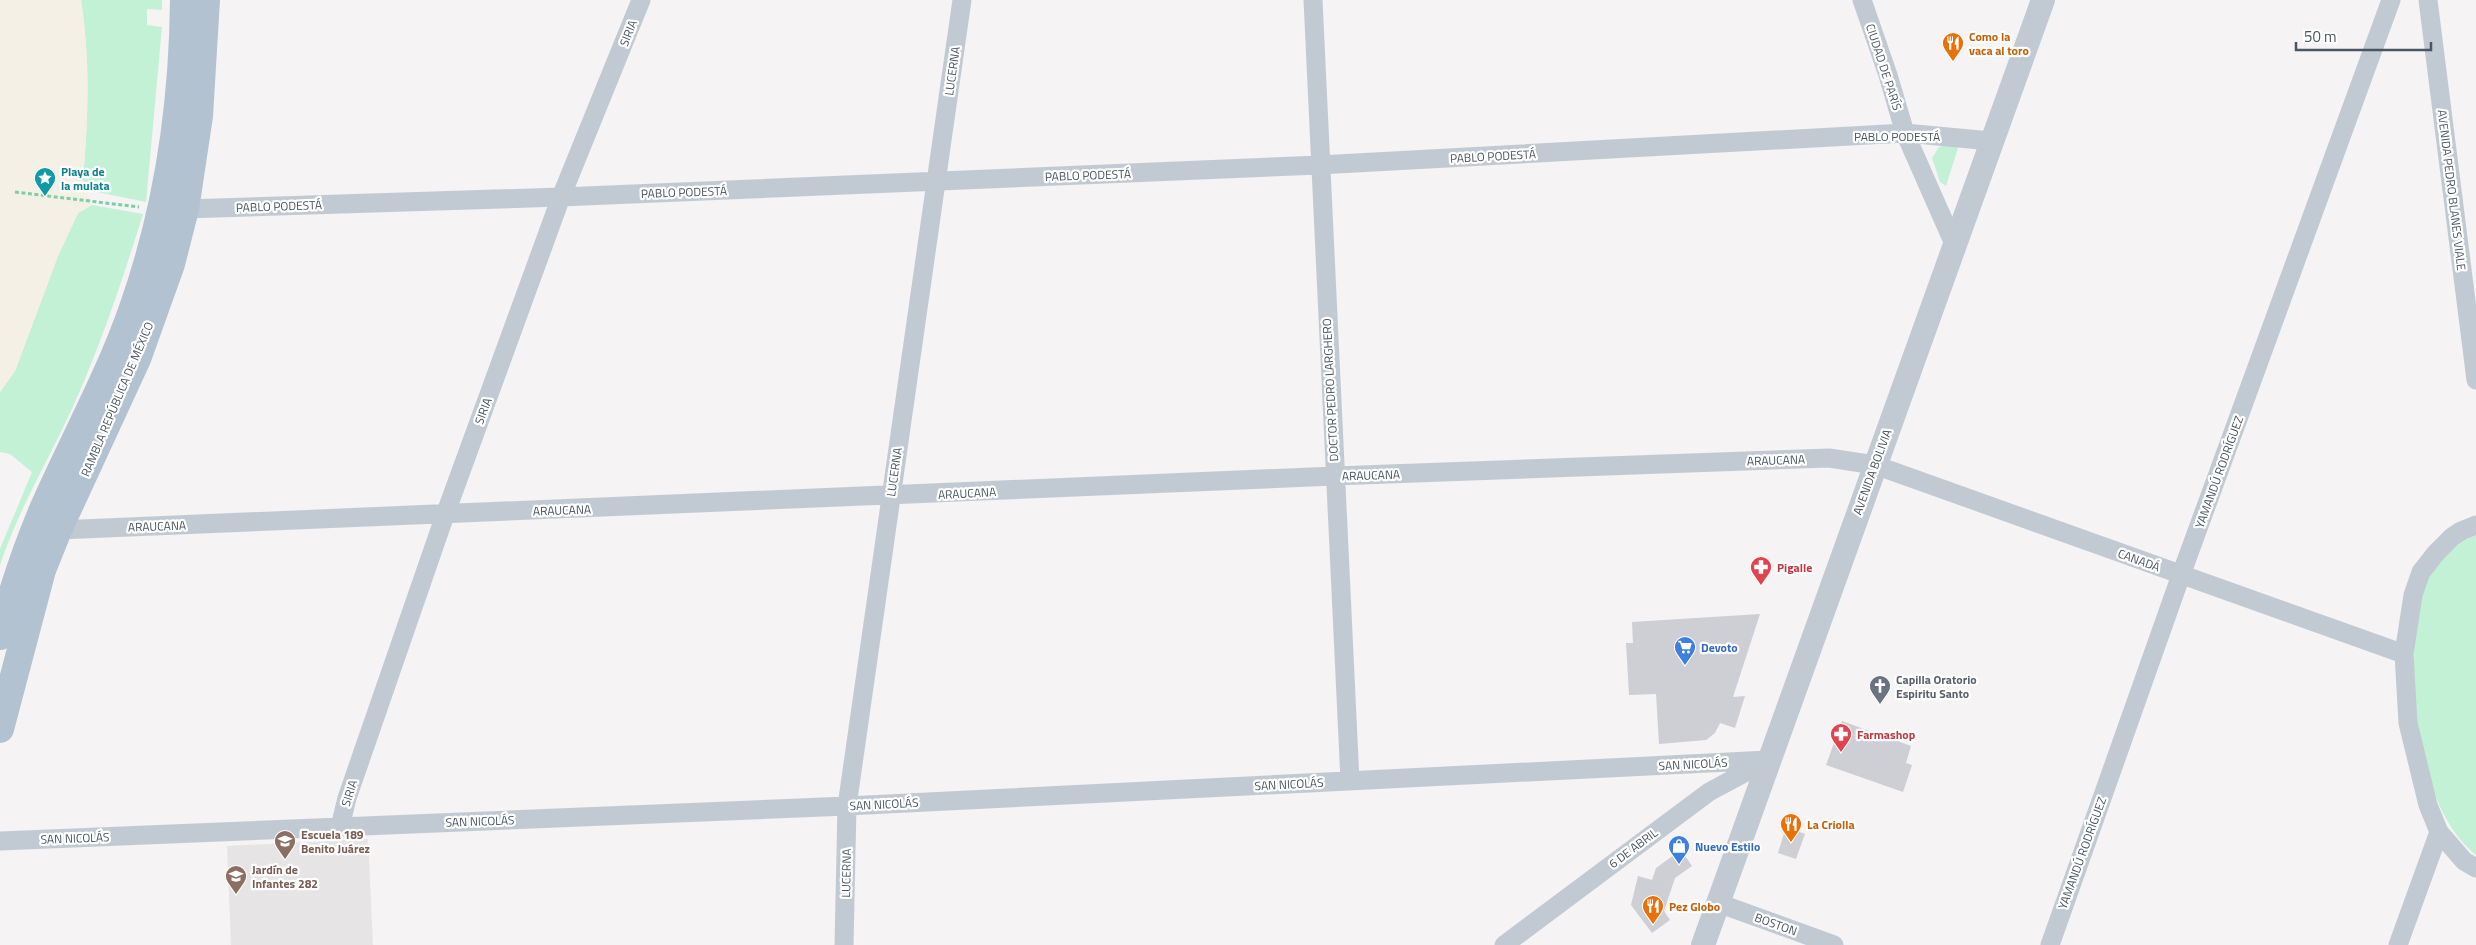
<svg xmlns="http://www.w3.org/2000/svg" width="2476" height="945" font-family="'Titillium Web',sans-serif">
<rect width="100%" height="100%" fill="#f5f3f3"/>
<path fill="#e6e4e5" d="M368,839L373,945H231L227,846Z"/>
<path fill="#c3f1d5" d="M81,0H162V10L147,9V25L162,27L146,202L82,189C88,126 91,63 81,0Z
M1951,144H1956L1958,148L1946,186L1940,182L1932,158L1939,147Z
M92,205L143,214C124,275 104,335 79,393C54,451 20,505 0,565V549L32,472L10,454L0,452V392L15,371L58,256L78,213Z
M2474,536H2476V855C2412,805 2401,654 2425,582C2429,570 2440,561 2449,553C2457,545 2464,539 2474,536Z"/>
<path fill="#f5f0e5" d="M0,0H81C91,63 88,126 82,189L87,190L92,205L78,213L58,256L15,371L0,392Z"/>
<path fill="#cdcfd5" d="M1760,614L1733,697L1745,696L1735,728L1720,723L1715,733L1706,740L1659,744L1656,694L1629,695L1626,643H1633L1632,622Z
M1842,721L1911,746L1906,763L1912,765L1903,792L1826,765Z
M1786,827L1805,834L1796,859L1778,853Z
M1681,850L1692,866L1675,878L1664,911L1670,920L1652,933L1631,905L1638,876L1652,880L1656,868Z"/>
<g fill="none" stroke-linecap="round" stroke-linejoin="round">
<path stroke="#7ad0a6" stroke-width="3" stroke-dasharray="4 2.5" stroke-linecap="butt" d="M15,192L139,207"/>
<path stroke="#c1cad2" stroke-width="19" d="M1313,0L1350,781
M1862,0L1888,75L1905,133L1954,244
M2428,0L2476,380
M185,209L561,197L1319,165L1905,133L1991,141
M2476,525L2461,531L2452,537L2436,553L2421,572L2413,595L2404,654L2408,723L2428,805L2439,832L2464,861L2476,868
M58,530L1334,476L1829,458L1875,465L2404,654
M340,827L347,798L445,515L561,197L641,0
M0,841L847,806L1768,760
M1718,903L1834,945
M844,945L847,806L962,0
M1504,945L1709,792L1763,763
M2050,945L2181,575L2391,0
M2398,945L2439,832"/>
<path stroke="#c1cad2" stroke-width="24" d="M1703,945L2043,0"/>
<path stroke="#b3c2d1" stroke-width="28" d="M0,636C12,592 26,549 44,507C73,441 109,377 133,308C168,209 183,104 184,0
M0,729L42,570L58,530L137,359L171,264L185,209L199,116L206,0"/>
</g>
<defs>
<g id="restaurant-pin" transform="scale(1.125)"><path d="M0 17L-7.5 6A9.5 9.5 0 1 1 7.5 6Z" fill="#e8710a" stroke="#fff"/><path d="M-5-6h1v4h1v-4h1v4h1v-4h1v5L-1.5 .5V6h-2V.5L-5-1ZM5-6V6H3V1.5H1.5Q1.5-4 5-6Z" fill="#fff"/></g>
<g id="sight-pin" transform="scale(1.125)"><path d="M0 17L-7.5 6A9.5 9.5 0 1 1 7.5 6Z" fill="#0f9aa8" stroke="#fff"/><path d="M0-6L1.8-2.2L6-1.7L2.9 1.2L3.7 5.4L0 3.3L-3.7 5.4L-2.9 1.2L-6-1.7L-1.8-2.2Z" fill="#fff"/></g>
<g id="pharmacy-pin" transform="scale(1.125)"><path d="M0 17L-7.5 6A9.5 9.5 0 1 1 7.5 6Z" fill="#e0444e" stroke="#fff"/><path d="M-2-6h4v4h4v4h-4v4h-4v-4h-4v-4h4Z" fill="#fff"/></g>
<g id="supermarket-pin" transform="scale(1.125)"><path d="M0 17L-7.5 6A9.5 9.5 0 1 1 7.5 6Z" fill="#3f7fe0" stroke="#fff"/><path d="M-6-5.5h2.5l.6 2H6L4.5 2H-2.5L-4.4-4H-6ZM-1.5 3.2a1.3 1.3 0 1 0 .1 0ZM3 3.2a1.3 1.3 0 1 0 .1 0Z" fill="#fff"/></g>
<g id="church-pin" transform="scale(1.125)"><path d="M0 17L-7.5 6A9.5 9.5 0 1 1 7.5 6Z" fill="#6b7280" stroke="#fff"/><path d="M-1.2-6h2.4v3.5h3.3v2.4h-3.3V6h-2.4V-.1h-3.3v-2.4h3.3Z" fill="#fff"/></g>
<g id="school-pin" transform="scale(1.125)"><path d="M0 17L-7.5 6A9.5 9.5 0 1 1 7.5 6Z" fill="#8d6e63" stroke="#fff"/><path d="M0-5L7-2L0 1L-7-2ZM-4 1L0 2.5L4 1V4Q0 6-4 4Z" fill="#fff"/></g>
<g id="shop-pin" transform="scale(1.125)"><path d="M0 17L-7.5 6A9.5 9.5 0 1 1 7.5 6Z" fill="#3f7fe0" stroke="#fff"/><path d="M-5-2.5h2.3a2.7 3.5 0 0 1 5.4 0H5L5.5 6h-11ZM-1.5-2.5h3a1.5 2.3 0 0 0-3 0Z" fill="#fff"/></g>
</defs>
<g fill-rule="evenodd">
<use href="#restaurant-pin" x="1953" y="43"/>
<use href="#sight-pin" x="45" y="178"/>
<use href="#pharmacy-pin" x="1761" y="567"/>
<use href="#supermarket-pin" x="1685" y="647"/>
<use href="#church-pin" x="1880" y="686"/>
<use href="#pharmacy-pin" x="1841" y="734"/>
<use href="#restaurant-pin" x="1791" y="824"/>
<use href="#school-pin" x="285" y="841"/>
<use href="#shop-pin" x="1679" y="846"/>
<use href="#school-pin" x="236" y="876"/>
<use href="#restaurant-pin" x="1653" y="906"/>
</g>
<g text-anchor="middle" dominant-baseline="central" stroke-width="4.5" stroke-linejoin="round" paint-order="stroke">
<g font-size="12" fill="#4a5661" stroke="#fff">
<text transform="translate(628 33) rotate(-68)">SIRIA</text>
<text transform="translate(1884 67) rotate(72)">CIUDAD DE PARÍS</text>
<text transform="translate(952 71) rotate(-82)">LUCERNA</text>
<text x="1897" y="136">PABLO PODESTÁ</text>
<text transform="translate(1493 156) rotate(-3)">PABLO PODESTÁ</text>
<text transform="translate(1088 175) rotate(-2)">PABLO PODESTÁ</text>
<text transform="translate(2452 190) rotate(83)">AVENIDA PEDRO BLANES VIALE</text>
<text transform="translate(684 192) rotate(-2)">PABLO PODESTÁ</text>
<text transform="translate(279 206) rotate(-2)">PABLO PODESTÁ</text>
<text transform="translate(1330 390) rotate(-93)">DOCTOR PEDRO LARGHERO</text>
<text transform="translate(117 399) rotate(-67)">RAMBLA REPÚBLICA DE MÉXICO</text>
<text transform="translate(483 411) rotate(-70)">SIRIA</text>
<text transform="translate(1776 460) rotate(-2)">ARAUCANA</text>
<text transform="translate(894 472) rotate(-82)">LUCERNA</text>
<text transform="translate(1872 472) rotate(-70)">AVENIDA BOLIVIA</text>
<text transform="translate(2219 472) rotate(-70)">YAMANDÚ RODRÍGUEZ</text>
<text transform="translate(1371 475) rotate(-2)">ARAUCANA</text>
<text transform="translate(967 493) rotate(-3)">ARAUCANA</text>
<text transform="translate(562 510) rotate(-2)">ARAUCANA</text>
<text transform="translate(157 526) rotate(-2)">ARAUCANA</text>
<text transform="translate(2139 560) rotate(20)">CANADÁ</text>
<text transform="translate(1693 764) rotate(-3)">SAN NICOLÁS</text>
<text transform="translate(1289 784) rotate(-3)">SAN NICOLÁS</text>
<text transform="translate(349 793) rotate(-73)">SIRIA</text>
<text transform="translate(884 804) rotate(-3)">SAN NICOLÁS</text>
<text transform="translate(480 821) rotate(-2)">SAN NICOLÁS</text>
<text transform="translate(75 838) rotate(-2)">SAN NICOLÁS</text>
<text transform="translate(1633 848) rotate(-37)">6 DE ABRIL</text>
<text transform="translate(2082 853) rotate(-70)">YAMANDÚ RODRÍGUEZ</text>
<text transform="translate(846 873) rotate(-89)">LUCERNA</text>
<text transform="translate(1776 924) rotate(20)">BOSTON</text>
</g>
<g font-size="12" font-weight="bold" fill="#c56008" stroke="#fff" text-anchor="start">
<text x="1969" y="36">Como la<tspan x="1969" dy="14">vaca al toro</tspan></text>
<text x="1807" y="824">La Criolla</text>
<text x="1669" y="906">Pez Globo</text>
</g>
<g font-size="12" font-weight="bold" fill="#0d838f" stroke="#fff" text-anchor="start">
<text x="61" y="171">Playa de<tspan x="61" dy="14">la mulata</tspan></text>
</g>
<g font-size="12" font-weight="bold" fill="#be3a42" stroke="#fff" text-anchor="start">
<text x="1777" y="567">Pigalle</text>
<text x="1857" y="734">Farmashop</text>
</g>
<g font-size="12" font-weight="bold" fill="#366cbe" stroke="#fff" text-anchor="start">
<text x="1701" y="647">Devoto</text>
<text x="1695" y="846">Nuevo Estilo</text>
</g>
<g font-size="12" font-weight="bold" fill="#5b616d" stroke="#fff" text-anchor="start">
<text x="1896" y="679">Capilla Oratorio<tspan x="1896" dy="14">Espiritu Santo</tspan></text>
</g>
<g font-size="12" font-weight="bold" fill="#785e54" stroke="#fff" text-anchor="start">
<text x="301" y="834">Escuela 189<tspan x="301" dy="14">Benito Juárez</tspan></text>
<text x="252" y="869">Jardín de<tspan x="252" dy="14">Infantes 282</tspan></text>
</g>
</g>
<path d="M2296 42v8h135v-8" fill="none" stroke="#4a5661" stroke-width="2.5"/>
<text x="2304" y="42" font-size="15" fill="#4a5661" stroke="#ffffff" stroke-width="4" paint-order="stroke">50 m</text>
</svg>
